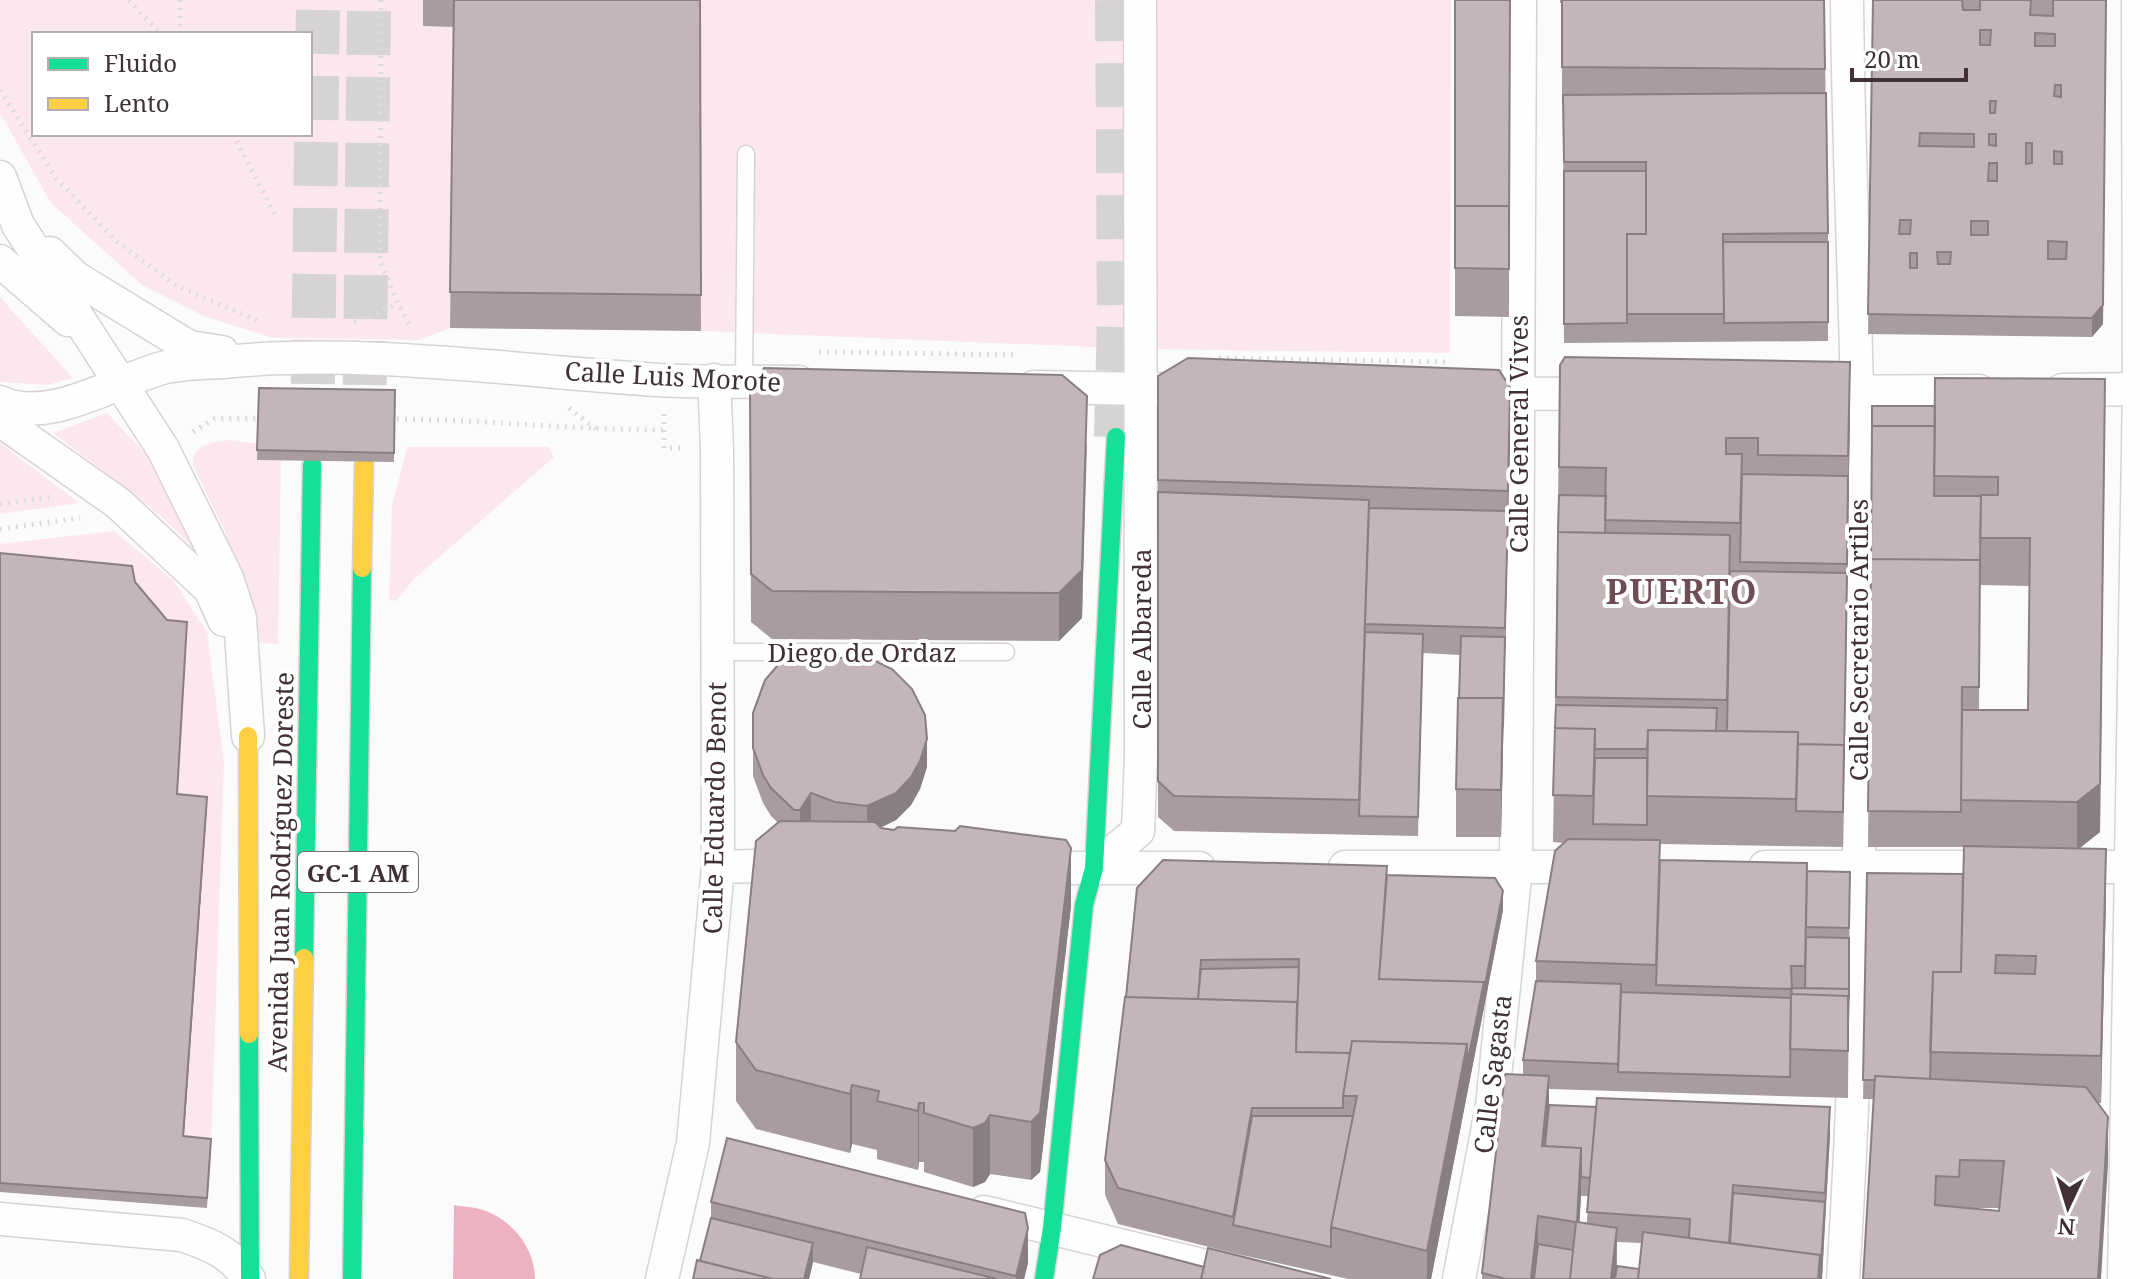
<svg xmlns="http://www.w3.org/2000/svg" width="2140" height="1279" font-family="'Noto Serif',serif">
<rect width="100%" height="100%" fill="#fbfbfb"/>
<path fill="#fce8ec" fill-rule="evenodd" d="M0,0H1451L1450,353L1142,349L701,331L451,328L418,340L273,338L204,316L142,285L51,203L0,113ZM34,34H310V134H34Z
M0,297L72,377V378L48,385L0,382Z
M107,413L159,468L209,567C167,513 107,475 53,433Z
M231,440L267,445L281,455L278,644L252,643L240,584L226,534L193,465C193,443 214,442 231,440Z
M0,443L79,503L0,514Z
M407,447H549L554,457L414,579L396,601L389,600L392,506Z
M114,531L174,581L207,632L224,762L211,1148L183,1146L207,807L177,804L187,632L0,563V544Z"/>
<path fill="#ecb2c0" d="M454,1205C465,1207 476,1207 486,1211C513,1221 535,1249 535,1279H453Z"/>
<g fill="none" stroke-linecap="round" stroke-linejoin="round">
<path stroke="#d6d3d3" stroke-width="44" stroke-dasharray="44 22" stroke-linecap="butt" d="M1116,437L1119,318L1117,0"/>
<path stroke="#d6d3d3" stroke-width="44" stroke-dasharray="44 22" stroke-linecap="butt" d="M312,450L318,0
M364,451L369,0"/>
<g stroke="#d9d2d3" stroke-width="19">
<path id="lane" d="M744,381L746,154
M718,652H1006"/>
</g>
<g stroke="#d9d2d3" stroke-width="35">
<path id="street" d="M0,177L18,225L163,449L227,578L240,618L248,736
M50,253L76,278L189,347L222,352
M0,261L68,320
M1034,387L1203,390
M2062,390L2140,389
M1806,392L1979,391
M1466,393L1603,394
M0,402C49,425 115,381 162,368C181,363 203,363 223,362C365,348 516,371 659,380C706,383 753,381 799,382
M0,420L118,503L210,589L224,620
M718,867L795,865
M1345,867H1595
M1765,867H2007
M2061,867H2140
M1073,868H1199
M1094,868L1138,831L1141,756L1140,0
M984,1212L1259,1279
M0,1219L182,1235C212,1245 231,1253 249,1279
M662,1279L693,1143L718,867L717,448L714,380
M1459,1279L1492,1106L1516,867L1520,0
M1843,1279C1862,984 1863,688 1857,392C1854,261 1848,131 1847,0
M2124,1279L2139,389L2138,0"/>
</g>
<g stroke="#d9d2d3" stroke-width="21">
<path id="fast" d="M304,958L312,465
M249,1034L250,1279
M352,1279L362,568
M1044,1279L1052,1228L1084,905L1094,868L1116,437"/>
</g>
<g stroke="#d9d2d3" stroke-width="21">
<path id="slow" d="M362,568L364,465
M248,736L249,1034
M299,1279L304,958"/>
</g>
<path stroke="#dcdbdb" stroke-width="5" stroke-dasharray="2 6" stroke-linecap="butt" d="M129,0L160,34
M180,0V34
M381,0L380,261L398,304L411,327
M0,90L56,178L117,242L177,286L261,322
M233,134L277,219
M354,322L398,304
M819,352L1017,355
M1219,358L1449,362
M569,408L596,429
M664,414V448H684
M389,419C481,419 572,430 664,430
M193,432L214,419L263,418
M0,504L50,497
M0,529L80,518"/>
<use href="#lane" stroke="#fefefe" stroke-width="16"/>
<use href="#street" stroke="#fefefe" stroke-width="32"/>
<use href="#fast" stroke="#16e098" stroke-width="18"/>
<use href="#slow" stroke="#ffcf43" stroke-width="18"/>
</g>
<path fill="#a99c9f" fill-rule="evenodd" d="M423,0H700L701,331L450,328L454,27L423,26Z
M1455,0H1510L1509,317L1455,316Z
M1560,0H1824L1828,233V341L1564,343L1563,102H1562V3H1560Z
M1873,0H2106L2103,324L2092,337L1868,334Z
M1560,365L1850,410L1843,847L1660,844V860L1807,871L1850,872L1848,1098L1549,1089V1105L1830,1135L1822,1279H1482V1273L1523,1075V1060L1536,981V961L1564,843L1553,842ZM1581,1196H1588L1587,1223L1579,1222ZM1617,1242L1642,1243L1639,1269L1617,1266Z
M1158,376L1510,435L1501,837H1456V789L1460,655L1423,653L1418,836L1174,831L1158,817Z
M259,388L395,390L394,462L257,460Z
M750,389L1087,444L1082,618L1059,641L772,639L751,622Z
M1872,406L2105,427L2100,832L2080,848L2106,896L2101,1103H2098L2108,1164L1863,1279L1874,1099H1863L1867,873L1963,874V847H1868ZM1980,585L2030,586L2028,710H1979ZM1966,1208H1999V1211Z
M0,553L178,794L207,807L184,1136L211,1148L207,1208L0,1192Z
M812,669L927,767L920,789L911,805L896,820L880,828L1071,906L1040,1172L1031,1180L990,1174L985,1182L973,1187L924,1172V1162H919L918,1170L877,1159V1150L852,1144L850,1153L756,1129L736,1101V1042L778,823L771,816L763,803L753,776V713Z
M1387,875L1503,910L1431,1279H1348L1233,1253L1118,1224L1105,1195V1160L1126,997L1137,888Z
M711,1202L1028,1263L1024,1279H860L861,1274L813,1262L809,1279H693L700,1261L711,1218Z"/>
<path fill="#897f82" d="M2106,0L2103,324L2092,337V318Z
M1850,362V410L1843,847L1844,745V760Z
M2105,379L2100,832L2077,850V802Z
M1510,387V435L1505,656V628Z
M1087,396L1082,618L1059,641V593Z
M1505,656L1501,837V790Z
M927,739V767L920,789L911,805L896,820L867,834V806Z
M811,793V820L800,837V810Z
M207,797V807L183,1146V1136Z
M1071,848V906L1040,1172L1031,1180V1122Z
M2106,849V896L2101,1103V1056Z
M1503,891V910L1431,1279H1427V1251L1467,1044Z
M1549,1076V1124L1544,1174L1542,1146Z
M852,1085V1144L850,1153V1094Z
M919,1103V1162L918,1170V1111Z
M1830,1107V1135L1825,1221L1822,1279H1820Z
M990,1115V1174L985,1182L973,1187V1128Z
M2108,1117V1164L2101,1279H2098Z
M1581,1148V1196L1577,1269V1222Z
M1538,1216V1263L1536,1279H1531Z
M1028,1228V1263L1024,1279H1016Z
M1617,1228L1616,1279H1611Z
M813,1243V1262L809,1279H804Z"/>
<path fill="#c4b5b9" stroke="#897f82" stroke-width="2" fill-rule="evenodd" d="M454,0H700L701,295L450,292Z
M1455,0H1510L1509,228V206H1455Z
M1562,0H1824L1825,69L1562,67Z
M1873,0H1962L1963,10H1980V0H2031L2030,15L2053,16V0H2106L2103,305L2092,318L1868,314ZM1980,30H1991L1990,45H1980ZM2035,33L2055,34V46H2035ZM2055,85H2061V97L2054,96ZM1990,101H1996L1995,113H1990ZM1920,133L1974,134V147L1919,146ZM1989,134H1996V146L1989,145ZM2026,143H2032V163L2026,164ZM2054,151L2062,152V164H2054ZM1989,163H1997V181H1988ZM1900,220H1911L1910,234H1899ZM1971,221H1988V235H1971ZM2048,241L2067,242L2066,259H2048ZM1937,252H1951L1950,264H1938ZM1910,253H1917V268H1910Z
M1826,93L1828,233L1723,234L1724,314H1627V234H1646V162H1564L1563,95Z
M1564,171H1646V234H1627V323L1564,324Z
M1455,206H1509V269L1455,268Z
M1723,242H1828V322L1724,323Z
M1565,357L1850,362L1848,456L1758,455V438H1726V454H1742L1740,523L1605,520L1606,468L1559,467L1560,365Z
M1188,358L1499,370L1510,387L1508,491L1158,480V376Z
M764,368L1062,375L1087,396L1082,570L1059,593L772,591L751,574L750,389Z
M1935,378L2105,379L2100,784L2077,802L1961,800L1962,710H2028L2030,538H1980L1981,495H1998V477L1934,476Z
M259,388L395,390L394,453L257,450Z
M1872,406H1935V426H1872Z
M1872,426H1935L1934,496H1981L1980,568V560L1871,559Z
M1742,474L1848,476L1847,564L1740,562Z
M1158,492L1369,500L1359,800L1174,796L1158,781Z
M1559,495L1606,496L1605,533L1558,532Z
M1369,508L1508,511L1505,628L1365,624Z
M1558,532L1730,535L1727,700L1556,697Z
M0,553L132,566L135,582L167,620L187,622L177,794L207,797L183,1136L211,1139L207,1198L0,1183Z
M1871,559L1980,560L1979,687H1962L1961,812L1868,811Z
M1730,571L1847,573L1844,760V745L1798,744V732L1727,731Z
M1365,632L1423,634L1418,817L1359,816Z
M1461,636L1505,637L1503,727V698H1459Z
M791,650H802L812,669L835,658H869L892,669L912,689L925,715L927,739L920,761L911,777L896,793L867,806L835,802L811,793L800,810H794L771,788L763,775L753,748V713L765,680Z
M1458,698H1503L1501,790L1456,789Z
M1556,705L1717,708L1716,731L1648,730L1647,749H1595V729L1555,728Z
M1555,728L1595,729L1593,796L1553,795Z
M1648,730L1798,732L1796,799L1647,796Z
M1798,744L1844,745L1843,812L1796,811Z
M1595,758H1647V825L1593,824Z
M780,821L875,822L881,828L894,830L898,827L955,831L960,826L1066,840L1071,848L1040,1113L1031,1122L990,1115L985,1123L973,1128L924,1113V1103H919L918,1111L877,1101L879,1091L852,1085L850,1094L756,1070L736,1042L756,841Z
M1568,839L1660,840L1656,965L1536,961L1555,851Z
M1964,846L2106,849L2101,1056L1930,1052L1933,972H1961ZM1996,955L2036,956L2035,974L1995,973Z
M1163,860L1387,866L1379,979L1484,982L1467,1064V1044L1352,1041L1350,1053L1296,1052L1299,959L1201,960L1198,999L1126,997L1137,888Z
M1660,860L1807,863L1805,966H1791L1792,989L1656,985Z
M1807,871L1850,872L1849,928L1806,927Z
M1867,873L1963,874L1961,972H1933L1930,1079L1875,1076V1080H1863Z
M1387,875L1495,878L1503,891L1484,990V982L1379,979Z
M1806,937L1849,938V998V989L1805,988Z
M1299,967L1297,1018V1002L1198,999L1201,969Z
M1536,981L1621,984L1618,1064L1523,1060Z
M1791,988L1849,989L1848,1022V996L1792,994Z
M1621,992L1791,998L1790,1077L1618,1072Z
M1791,994L1848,996V1051L1790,1049Z
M1125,997L1297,1002L1296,1052L1350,1053L1343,1096V1108H1252L1233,1217L1118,1188L1105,1160Z
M1352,1041L1467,1044L1427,1251L1331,1227L1357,1096H1343Z
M1505,1074L1549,1076L1542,1146L1581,1148L1577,1222L1617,1228L1611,1279H1570L1576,1222L1538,1216L1531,1279H1506L1482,1273Z
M1875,1076L2086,1087L2108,1117L2098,1279H1863ZM1960,1160L2004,1161L1999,1211L1935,1205L1936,1176L1959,1177Z
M1597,1098L1830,1107L1825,1193L1733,1185L1729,1243L1689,1238L1690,1219L1587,1212Z
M1549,1105L1596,1107L1590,1178L1581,1177V1148L1545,1146Z
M1252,1116H1353L1331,1227V1247L1233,1225Z
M727,1138L1025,1213L1028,1228L1016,1276L711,1202Z
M1733,1193L1825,1202L1820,1279V1255L1730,1243Z
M711,1218L813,1243L804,1279H773L700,1261Z
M1643,1232L1820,1255L1818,1279H1638Z
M1538,1244L1573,1250L1570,1279H1534Z
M1121,1245L1204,1267L1201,1279H1093L1100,1255Z
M867,1247L997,1279H860Z
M1208,1248L1331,1279H1201Z
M697,1260L773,1279H693Z
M1617,1266L1639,1269L1638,1279H1615Z"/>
<g text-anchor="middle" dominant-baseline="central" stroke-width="8" stroke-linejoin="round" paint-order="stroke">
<rect fill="#fff" stroke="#7a6f71" stroke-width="2" x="298" y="852" width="120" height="40" rx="6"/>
<g font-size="24" font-weight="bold" fill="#413134">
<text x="358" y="872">GC-1 AM</text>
</g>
<g font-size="26" fill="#413134" stroke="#fff">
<text transform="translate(673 376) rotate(3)">Calle Luis Morote</text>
<text transform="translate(1518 434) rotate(-90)">Calle General Vives</text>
<text transform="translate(1141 639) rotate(-90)">Calle Albareda</text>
<text transform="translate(1858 640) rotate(-90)">Calle Secretario Artiles</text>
<text x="862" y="652">Diego de Ordaz</text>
<text transform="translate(714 808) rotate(-89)">Calle Eduardo Benot</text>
<text transform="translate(280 872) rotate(-89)">Avenida Juan Rodríguez Doreste</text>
<text transform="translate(1492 1074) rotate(-83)">Calle Sagasta</text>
</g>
<g font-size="34" font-weight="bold" letter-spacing="2" fill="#6f4d54" stroke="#fff">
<text x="1682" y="591">PUERTO</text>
</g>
</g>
<rect x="32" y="32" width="280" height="104" fill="#ffffff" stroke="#b3adae" stroke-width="2"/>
<rect x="48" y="58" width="40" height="12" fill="#16e098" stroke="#b3adae" stroke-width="2"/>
<text x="104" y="72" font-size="24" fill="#413134">Fluido</text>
<rect x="48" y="98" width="40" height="12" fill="#ffcf43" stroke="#b3adae" stroke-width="2"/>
<text x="104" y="112" font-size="24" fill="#413134">Lento</text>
<g transform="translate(2068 1207) rotate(184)" stroke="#ffffff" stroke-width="6" paint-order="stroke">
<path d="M0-6L14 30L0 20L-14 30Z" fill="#413134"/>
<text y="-12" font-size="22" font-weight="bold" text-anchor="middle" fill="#413134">N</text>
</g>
<path d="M1852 68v12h114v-12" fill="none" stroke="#413134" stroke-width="4"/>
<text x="1864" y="68" font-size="24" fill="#413134" stroke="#ffffff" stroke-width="6" paint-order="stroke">20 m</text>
</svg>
